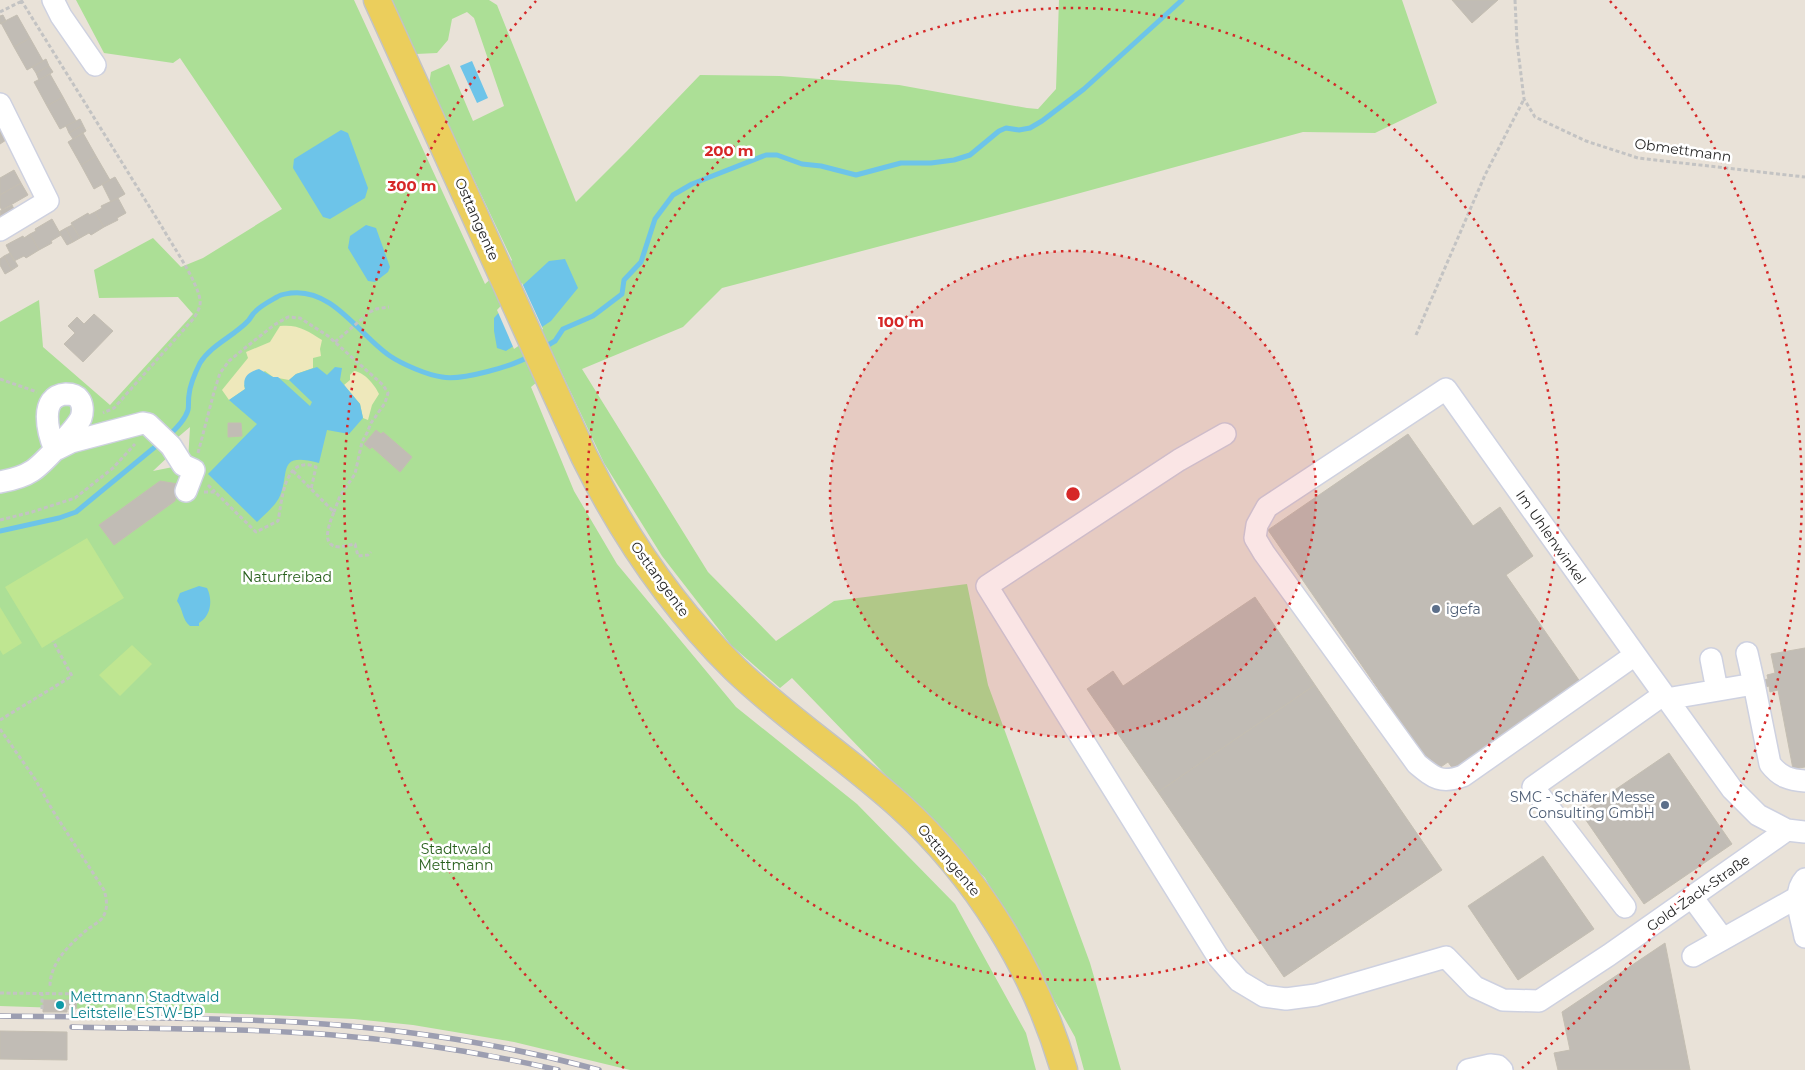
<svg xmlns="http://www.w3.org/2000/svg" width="1805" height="1070" font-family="Montserrat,sans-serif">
<rect width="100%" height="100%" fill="#e9e2d8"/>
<path fill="#acdf96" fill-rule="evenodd" d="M76,0H354L485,284L512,260L429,84L431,72L449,64L473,121L504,106L474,18L467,12L452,19L448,40L437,53L416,54L392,0H489L497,5L576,202L627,151L700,75L780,76L899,85L1027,108L1038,109L1056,89L1059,0H1402L1437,103L1375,133L1303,132L1051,201L722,288L683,327L582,369L708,572L776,641L834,601L967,584L988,685L1090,963L1121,1070H1084L1075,1037L985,878L792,678L780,688L731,645L662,556L604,463L558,365L531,387L574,491L617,564L736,707L857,804L955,904L1026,1033L1036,1070H630L514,1042L413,1025L354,1019L270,1015L0,1006V322L39,300L43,347L110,405L193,314L178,297L99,298L94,270L153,238L181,267L203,258L282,209L180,58L173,63L104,53ZM190,427L188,461L183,465L153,471L171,454L177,438Z"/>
<path fill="#eee8bb" d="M280,326C298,324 308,331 322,340L320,349L321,356L313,358V368L296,374L289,380L273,377L265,371L244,385L245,389L229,400L222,390L248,358L246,352L270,342Z
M354,371C364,372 375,385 379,394L372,405L368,420L363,418L360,404L344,385L350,380V375Z"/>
<path fill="#bfe691" d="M87,538L124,598L42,648L5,587Z
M0,607L22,643L3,655L0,650Z
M132,645L152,664L120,696L99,675Z"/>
<path fill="#6dc4e9" d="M472,61L488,98L477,103L460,66Z
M341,130L348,133L368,188L365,198L330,219L323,217L293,168L294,159Z
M366,225L376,228L390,267L388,272L375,282L368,281L348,248L350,236Z
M565,259L578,288L551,321L506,351L497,348L494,331V318L523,285L549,261Z
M317,367L327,375L335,367L342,368L340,380L360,404L363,418L349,434L327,430L319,463C275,451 291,474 279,498C274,507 264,515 257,522L208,474L257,424L229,400L245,389C242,377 248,372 259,369L273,377H278L310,406L312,402L289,380L296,374Z
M199,586L207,588C213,600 211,616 199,623V626H190C182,620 183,609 177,601L180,593Z"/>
<path fill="#e9e2d8" d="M522,283L543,329L514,349L497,310Z"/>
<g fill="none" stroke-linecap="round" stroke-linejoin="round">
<path stroke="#6dc4e9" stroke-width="5" d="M543,348L555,341L563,329L593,316L622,294L624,280L641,262L655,219L673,195L692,184L766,155H777L802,164L821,166L856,175L901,163H931L954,160L970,155L999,131L1006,128L1019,130L1030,128L1042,121L1084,89L1182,0
M167,437C175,430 185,420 188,410C189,406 188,400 189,395C190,384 195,373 200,363C211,345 234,336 248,321C251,318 252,314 255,312C260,306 270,301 277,297C281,294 286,294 291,293C333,288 359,335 390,356C402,364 427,375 442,377C461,381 513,366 530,356
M0,531L59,518L76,512L161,442"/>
</g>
<path fill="#c1bcb5" stroke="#c4beb2" d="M1452,0H1498L1472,23Z
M3,15L6,21L0,24V16Z
M17,15L30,38L14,47L1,23Z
M30,38L43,61L27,70L14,47Z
M46,59L49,66L36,73L32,67Z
M49,66L53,72L39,80L36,73Z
M50,74L63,97L47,106L34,82Z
M63,97L76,121L60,129L47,106Z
M80,119L83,125L69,133L66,126Z
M83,125L86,131L73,139L69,133Z
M0,129L6,140L0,144Z
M83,133L96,156L81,165L68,142Z
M96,156L110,180L94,189L81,165Z
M14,170L21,183L0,195V178Z
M115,177L125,194L111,202L102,184Z
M21,183L28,195L2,210L0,207V195Z
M118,198L126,213L117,218L118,220L104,227L95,212L102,208L101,206Z
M12,205L15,211L1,219L0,211Z
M95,212L104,227L91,235L89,233L80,238L71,223L88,213L89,215Z
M52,219L61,235L51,241L52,243L39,250L30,234L36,231L35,229Z
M72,225L80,238L73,242L66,228Z
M66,228L73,242L67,245L59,232Z
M30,234L39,250L26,258L24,256L14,261L6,245L23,236L24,238Z
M10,253L18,266L12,270L4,256Z
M4,256L12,270L5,274L0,265V259Z
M94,314L113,331L83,362L64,344L75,333L68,326L77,317L84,324Z
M228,423H241L242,436L228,437Z
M376,430L381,434L383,432L412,457L400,472L372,447L370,449L364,444Z
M1408,434L1473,526L1500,507L1533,556L1506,575L1583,686L1456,773L1448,762L1435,771L1268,530Z
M160,481L178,484L175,501L114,545L99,525Z
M1255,597L1315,685L1158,792L1087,689L1113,671L1123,686Z
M1805,648V767L1793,769L1778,690L1770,692L1769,686L1765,687L1763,680L1768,679L1767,675L1775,673L1771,654Z
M1315,685L1442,870L1284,977L1158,792Z
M1669,753L1732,844L1644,904L1581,813Z
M1543,856L1594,929L1518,980L1468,906Z
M1665,943L1690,1070H1558L1554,1053L1570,1050L1562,1012Z
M43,1000H77L76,1009H67V1012H43Z
M0,1031L67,1032V1060L0,1059Z"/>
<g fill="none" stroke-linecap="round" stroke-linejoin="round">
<g stroke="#ced1e0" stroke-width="24">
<path id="minor" d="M53,0L61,16L95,65
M0,104L48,201L0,230
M1225,434L1179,460L987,586L1218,957L1239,981L1264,996L1286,999L1316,995L1446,957L1475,987L1503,1000L1539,1001L1609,955L1787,830L1805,832
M57,449L71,442L143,423L148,424L171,446L183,465L194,470L186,491
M0,482C11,480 23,477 32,471C42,465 76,428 81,418C83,412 83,404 79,399C76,395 71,394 66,394C38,396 48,433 55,450
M1635,655L1463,776C1441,784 1434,778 1417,764L1264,553L1255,538L1257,525L1267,507L1446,389L1644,667L1732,789L1758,815L1787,830
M1711,659L1717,690
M1754,684L1770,764C1780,777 1790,780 1805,781
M1666,699L1754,684L1747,653
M1805,879C1791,894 1802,919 1805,937
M1692,897L1723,939
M1625,907L1533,787L1663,695
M1693,956L1798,897
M1468,1070L1490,1065L1498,1066L1502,1070"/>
</g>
<g stroke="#c3c3c3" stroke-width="29">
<path id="major" d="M377,0L584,456C623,535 672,607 735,669C787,719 847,758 900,806C977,876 1035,970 1064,1070"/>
</g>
<path stroke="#c3c3c3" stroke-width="3" stroke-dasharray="4 2.5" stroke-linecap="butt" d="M21,0L162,227C172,245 197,280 200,300C201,307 197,313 194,318L114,408L103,413
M1515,0L1517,42L1524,99L1535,117L1586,141L1638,158L1805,177
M0,12L22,1
M1416,335L1485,175L1524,99
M335,342L370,312L376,309L389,307
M0,379L37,392
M198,453L214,392L220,373L229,361L245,348L274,325L288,317L300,318L328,336L383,385L388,393L385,403L371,423L367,433L362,442L355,474L340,496L334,512
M293,471L334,512C330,522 319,547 340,547C345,546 350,545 355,544L358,556L368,555L371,552
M208,485L215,492
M204,492H215L256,532L278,521C282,501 284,454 316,467L311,489
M0,520L32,512L75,498L113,468L135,444
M0,720L72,676L53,641
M0,729L35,779L53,811L104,890C107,899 108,909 103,917C100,922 93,925 88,929C71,943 50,962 50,986
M0,993L80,994
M42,1009V994"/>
<use href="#minor" stroke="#fff" stroke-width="21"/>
<use href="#major" stroke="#ebce5c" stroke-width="26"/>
<g stroke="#9c9eb1" stroke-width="5.5">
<path id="rail" d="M0,1016C98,1017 197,1017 296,1022C397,1028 500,1043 599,1070
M72,1027C159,1029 246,1028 333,1035C409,1041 484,1053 558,1070"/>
</g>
<use href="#rail" stroke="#fff" stroke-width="4" stroke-dasharray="11" stroke-linecap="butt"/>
</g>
<circle cx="1073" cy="494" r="243" fill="#d62828" fill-opacity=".12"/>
<g fill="none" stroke="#d62828" stroke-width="2.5" stroke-dasharray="2.5 5">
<circle cx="1073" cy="494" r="243"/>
<circle cx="1073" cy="494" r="486"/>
<path d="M624 1068A729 729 0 0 1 536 1M1610 1A729 729 0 0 1 1522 1068"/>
</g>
<g fill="#5c6f8a" stroke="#fff" stroke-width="2">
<circle cx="1436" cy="609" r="5"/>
<circle cx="1665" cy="805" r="5"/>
</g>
<circle fill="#0f9aa8" stroke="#fff" stroke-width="2" cx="60" cy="1005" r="5"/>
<g text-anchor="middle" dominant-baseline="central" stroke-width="5" stroke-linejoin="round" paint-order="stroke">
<g font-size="14" fill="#272727" stroke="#fff">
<text transform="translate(1683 150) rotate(8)">Obmettmann</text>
<text transform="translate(477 219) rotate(66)">Osttangente</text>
<text transform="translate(1551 537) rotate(55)">Im Uhlenwinkel</text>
<text transform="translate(660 579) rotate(54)">Osttangente</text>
<text transform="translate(949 860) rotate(50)">Osttangente</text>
<text transform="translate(1698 893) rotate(-35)">Gold-Zack-Straße</text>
</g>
<g font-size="14" fill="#275f1b" stroke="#fff">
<text x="287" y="577">Naturfreibad</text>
<text x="456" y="849">Stadtwald<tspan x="456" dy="16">Mettmann</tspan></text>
</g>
<g font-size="14" fill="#4e5e75" stroke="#fff" text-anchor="start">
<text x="1446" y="609">igefa</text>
<text x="1655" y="797" text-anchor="end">SMC - Schäfer Messe<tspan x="1655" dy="16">Consulting GmbH</tspan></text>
</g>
<g font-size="14" fill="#0d838f" stroke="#fff" text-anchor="start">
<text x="70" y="997">Mettmann Stadtwald<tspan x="70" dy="16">Leitstelle ESTW-BP</tspan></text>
</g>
</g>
<circle cx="1073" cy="494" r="8" fill="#d62828" stroke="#fff" stroke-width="2.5"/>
<g font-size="15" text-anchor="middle" font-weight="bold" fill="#d62828" stroke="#fff" stroke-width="5" stroke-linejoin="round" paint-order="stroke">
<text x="729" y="156">200 m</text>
<text x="412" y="191">300 m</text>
<text x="901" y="327">100 m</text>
</g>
</svg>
